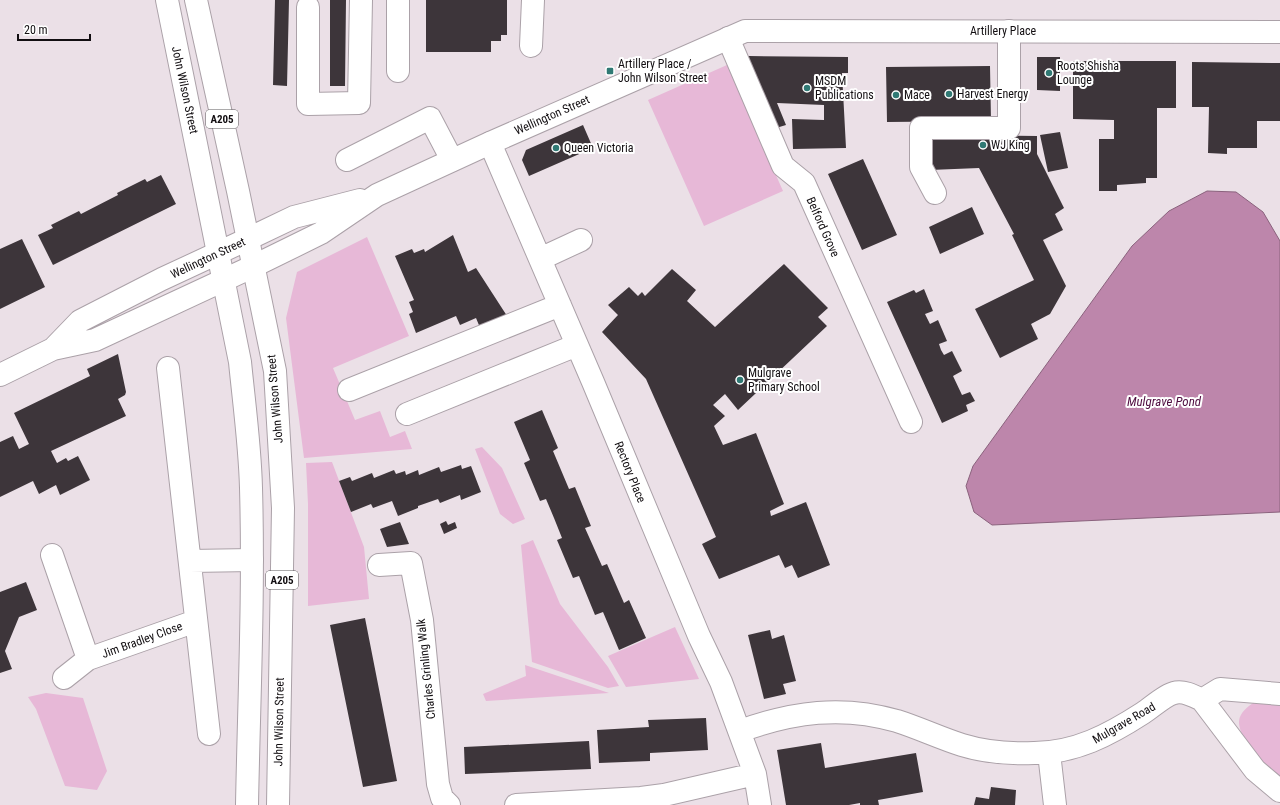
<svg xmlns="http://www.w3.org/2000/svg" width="1280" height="805" font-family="'Roboto Condensed',sans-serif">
<rect width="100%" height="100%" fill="#ebe0e7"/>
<path fill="#e7b8d7" d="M727,65L783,191L704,226L648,100Z
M367,237L409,336L333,368L355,420L380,411L390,437L405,431L412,449L304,458L286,318L297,272Z
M482,447L502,468L525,519L513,524L500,514L475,449Z
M332,462L364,547L369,599L308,606V504L306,463Z
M533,540L560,604L608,667L619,686L608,688L532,662L521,545Z
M675,627L699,679L626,687L608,656Z
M525,665L609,693L486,701L483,694L526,676Z
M46,693L83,698L107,771L97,790L65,786L36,709L28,697Z
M1254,702L1280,704V778C1267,767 1238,739 1239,721C1240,712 1248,707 1254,702Z"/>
<path fill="#bd86ab" stroke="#8a627d" d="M1207,191L1236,192L1263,212L1280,241V512L992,525L974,512L966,486L973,466L1132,246L1169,211Z"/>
<path fill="#3d353a" d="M275,0H289L287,86L273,85Z
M330,0H346L345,86H330Z
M426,0H507V35H501V41H491V52H426Z
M749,56L848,57V73H842L846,148L793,149L792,119L824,120V105L777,103L786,125L776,128L746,58Z
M1037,57H1060V91L1037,90Z
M1073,61H1176V108H1157V178H1146V183L1117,185V191H1099V139H1114V120L1073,119Z
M1192,62L1280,63V121H1257V148H1227V154L1208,153L1209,107H1192Z
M990,66L991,121L887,122L886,67Z
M583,125L593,148L529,176L522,160L526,150Z
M1060,132L1068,168L1048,172L1040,135Z
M929,135L1037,136V154L1064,208L1055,214L1063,230L1043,240L1066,286L1050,314L1031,324L1038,339L1000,358L975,309L1034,280L1012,235L1014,234L979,168L930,170Z
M863,159L897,235L862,250L828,174Z
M161,175L176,204L53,265L38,235L53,228L51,225L79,211L81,214L118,195L117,193L145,179L147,182Z
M972,207L984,234L940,254L929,227Z
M453,235L468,272L476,268L509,319L481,330L476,318L460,325L456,316L416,333L409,314L413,312L409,302L414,300L395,256L412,249L414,253L424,249L425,252Z
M22,239L45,287L0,309V249Z
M784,264L828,308L818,317L827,326L738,410L725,394L713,405L725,416L714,426L723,445L756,433L784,504L770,511L771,516L806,502L830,565L798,578L792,565L785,568L779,555L719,579L702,544L716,537L646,379L602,332L618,315L608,305L629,287L638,296L642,292L645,296L672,269L696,290L687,301L715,327Z
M924,289L933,311L925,314L930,324L938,320L947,341L939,344L941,350L944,355L952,351L962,371L953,376L962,395L970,392L975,401L966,405L968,411L942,423L887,302L914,290L916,293Z
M118,354L126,392L125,395L118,399L126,416L51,451L57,463L66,458L68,461L78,456L90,480L60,495L56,485L39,494L33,481L0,497V442L13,436L19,449L29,444L14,413L90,376L87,369Z
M542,410L558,448L553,451L569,489L575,487L591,526L585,528L602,566L607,564L624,603L629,600L646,638L619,650L603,612L595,615L579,576L573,578L557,540L562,538L554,518L546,499L540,501L524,463L530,460L514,422Z
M461,465L462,469L471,466L481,492L461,500L460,495L440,503L438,499L418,506V508L398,516L392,501L373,508L371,504L351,512L339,481L350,477L352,481L372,473L374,478L394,470L396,474L405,471L406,475L418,470L419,475L439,467L441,472Z
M446,521L448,525L455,522L457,528L444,534L440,524Z
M400,522L409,544L387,547L380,529Z
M26,582L37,610L19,617L5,651L12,669L0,673V592Z
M365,618L397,781L363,787L330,625Z
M770,630L772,639L784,635L796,681L783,684L786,694L764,699L748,635Z
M706,718L708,750L650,753V761L599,763L597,730L649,727L648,720Z
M589,741L591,769L465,774L464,747Z
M821,743L825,768L916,753L923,792L878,800L879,805H860V803L849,805H786L777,750Z
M991,787L1016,790L1015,805H974L976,797L989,799Z"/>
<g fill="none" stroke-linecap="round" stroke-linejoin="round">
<g stroke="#aba1a8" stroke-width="24">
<path id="minor" d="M398,0V71
M308,7V104L359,103L361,0
M728,38L783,166L804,183L911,422
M531,46L533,0
M490,143L593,382L699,636L721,682L755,774L760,805
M347,160L430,118L452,160
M935,193L921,167V128H1009V31
M540,259L581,240
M53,349L80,321L162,279L248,239
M168,368L209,734
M0,375L53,349L95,340L254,266
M349,390L560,305
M407,414L577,345
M52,555L88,659
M190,561L252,560
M379,565L411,563L422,620L438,784L442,798L449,805
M64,678L88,659L196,621
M1202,700L1220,689L1280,694
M740,731C793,712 842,705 897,721C919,728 940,738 962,745C985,752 1011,754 1034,753C1075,753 1109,735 1143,713C1151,708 1165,695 1174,693C1183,690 1194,696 1202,700L1255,770L1280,791
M1049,753L1055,805
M516,805L641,798L664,795L755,774"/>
</g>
<g stroke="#aba1a8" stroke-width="24">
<path id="major" d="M248,239L294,217L360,200
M254,266L321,233L377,195L490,143L745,31L1280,32"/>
</g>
<g stroke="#aba1a8" stroke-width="24">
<path id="highway" d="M167,0L240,362C244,403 250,446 251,488C254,594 249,699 247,805
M196,0L238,191L275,371L283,508L278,805"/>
</g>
<use href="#minor" stroke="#fff" stroke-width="22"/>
<use href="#major" stroke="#fff" stroke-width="22"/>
<use href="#highway" stroke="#fff" stroke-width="22"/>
</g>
<g fill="#307974" stroke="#fff" stroke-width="1.5">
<rect x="606" y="67" width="8" height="8" rx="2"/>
<circle cx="1049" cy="73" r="4"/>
<circle cx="807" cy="88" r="4"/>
<circle cx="949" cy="94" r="4"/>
<circle cx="896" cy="95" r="4"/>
<circle cx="983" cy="145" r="4"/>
<circle cx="556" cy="148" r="4"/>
<circle cx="740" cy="380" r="4"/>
</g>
<g text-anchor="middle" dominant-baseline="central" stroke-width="4" stroke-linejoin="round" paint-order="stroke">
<g fill="#fff" stroke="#595658" stroke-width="1">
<rect x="206" y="110" width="32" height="18" rx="3"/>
<rect x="266" y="571" width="32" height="18" rx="3"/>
</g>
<g font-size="11" font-weight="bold" fill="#120e11">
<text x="222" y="119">A205</text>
<text x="282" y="580">A205</text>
</g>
<g font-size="12" fill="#120e11" stroke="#fff">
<text x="1003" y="31">Artillery Place</text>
<text transform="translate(185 90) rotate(78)">John Wilson Street</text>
<text transform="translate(552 115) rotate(-24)">Wellington Street</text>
<text transform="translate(823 227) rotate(66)">Belford Grove</text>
<text transform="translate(208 258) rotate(-25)">Wellington Street</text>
<text transform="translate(275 399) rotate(-95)">John Wilson Street</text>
<text transform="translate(630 472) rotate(68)">Rectory Place</text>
<text transform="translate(142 640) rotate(-20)">Jim Bradley Close</text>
<text transform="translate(426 669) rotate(-96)">Charles Grinling Walk</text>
<text transform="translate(279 722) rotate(-89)">John Wilson Street</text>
<text transform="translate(1124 723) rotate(-30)">Mulgrave Road</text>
</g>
<g font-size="12" fill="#120e11" stroke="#fff" text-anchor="start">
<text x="618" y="64">Artillery Place /<tspan x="618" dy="14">John Wilson Street</tspan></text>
<text x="1057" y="66">Roots Shisha<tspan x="1057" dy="14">Lounge</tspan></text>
<text x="815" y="81">MSDM<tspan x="815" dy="14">Publications</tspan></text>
<text x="957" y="94">Harvest Energy</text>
<text x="904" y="95">Mace</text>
<text x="991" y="145">WJ King</text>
<text x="564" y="148">Queen Victoria</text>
<text x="748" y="373">Mulgrave<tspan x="748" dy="14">Primary School</tspan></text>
</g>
<g font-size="13" font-style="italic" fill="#500e41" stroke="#fff">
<text x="1164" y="401">Mulgrave Pond</text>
</g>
</g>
<path d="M18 34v6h72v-6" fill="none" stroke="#120e11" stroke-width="2"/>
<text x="24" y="34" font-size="12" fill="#120e11" stroke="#ffffff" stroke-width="3" paint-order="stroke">20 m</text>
</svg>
